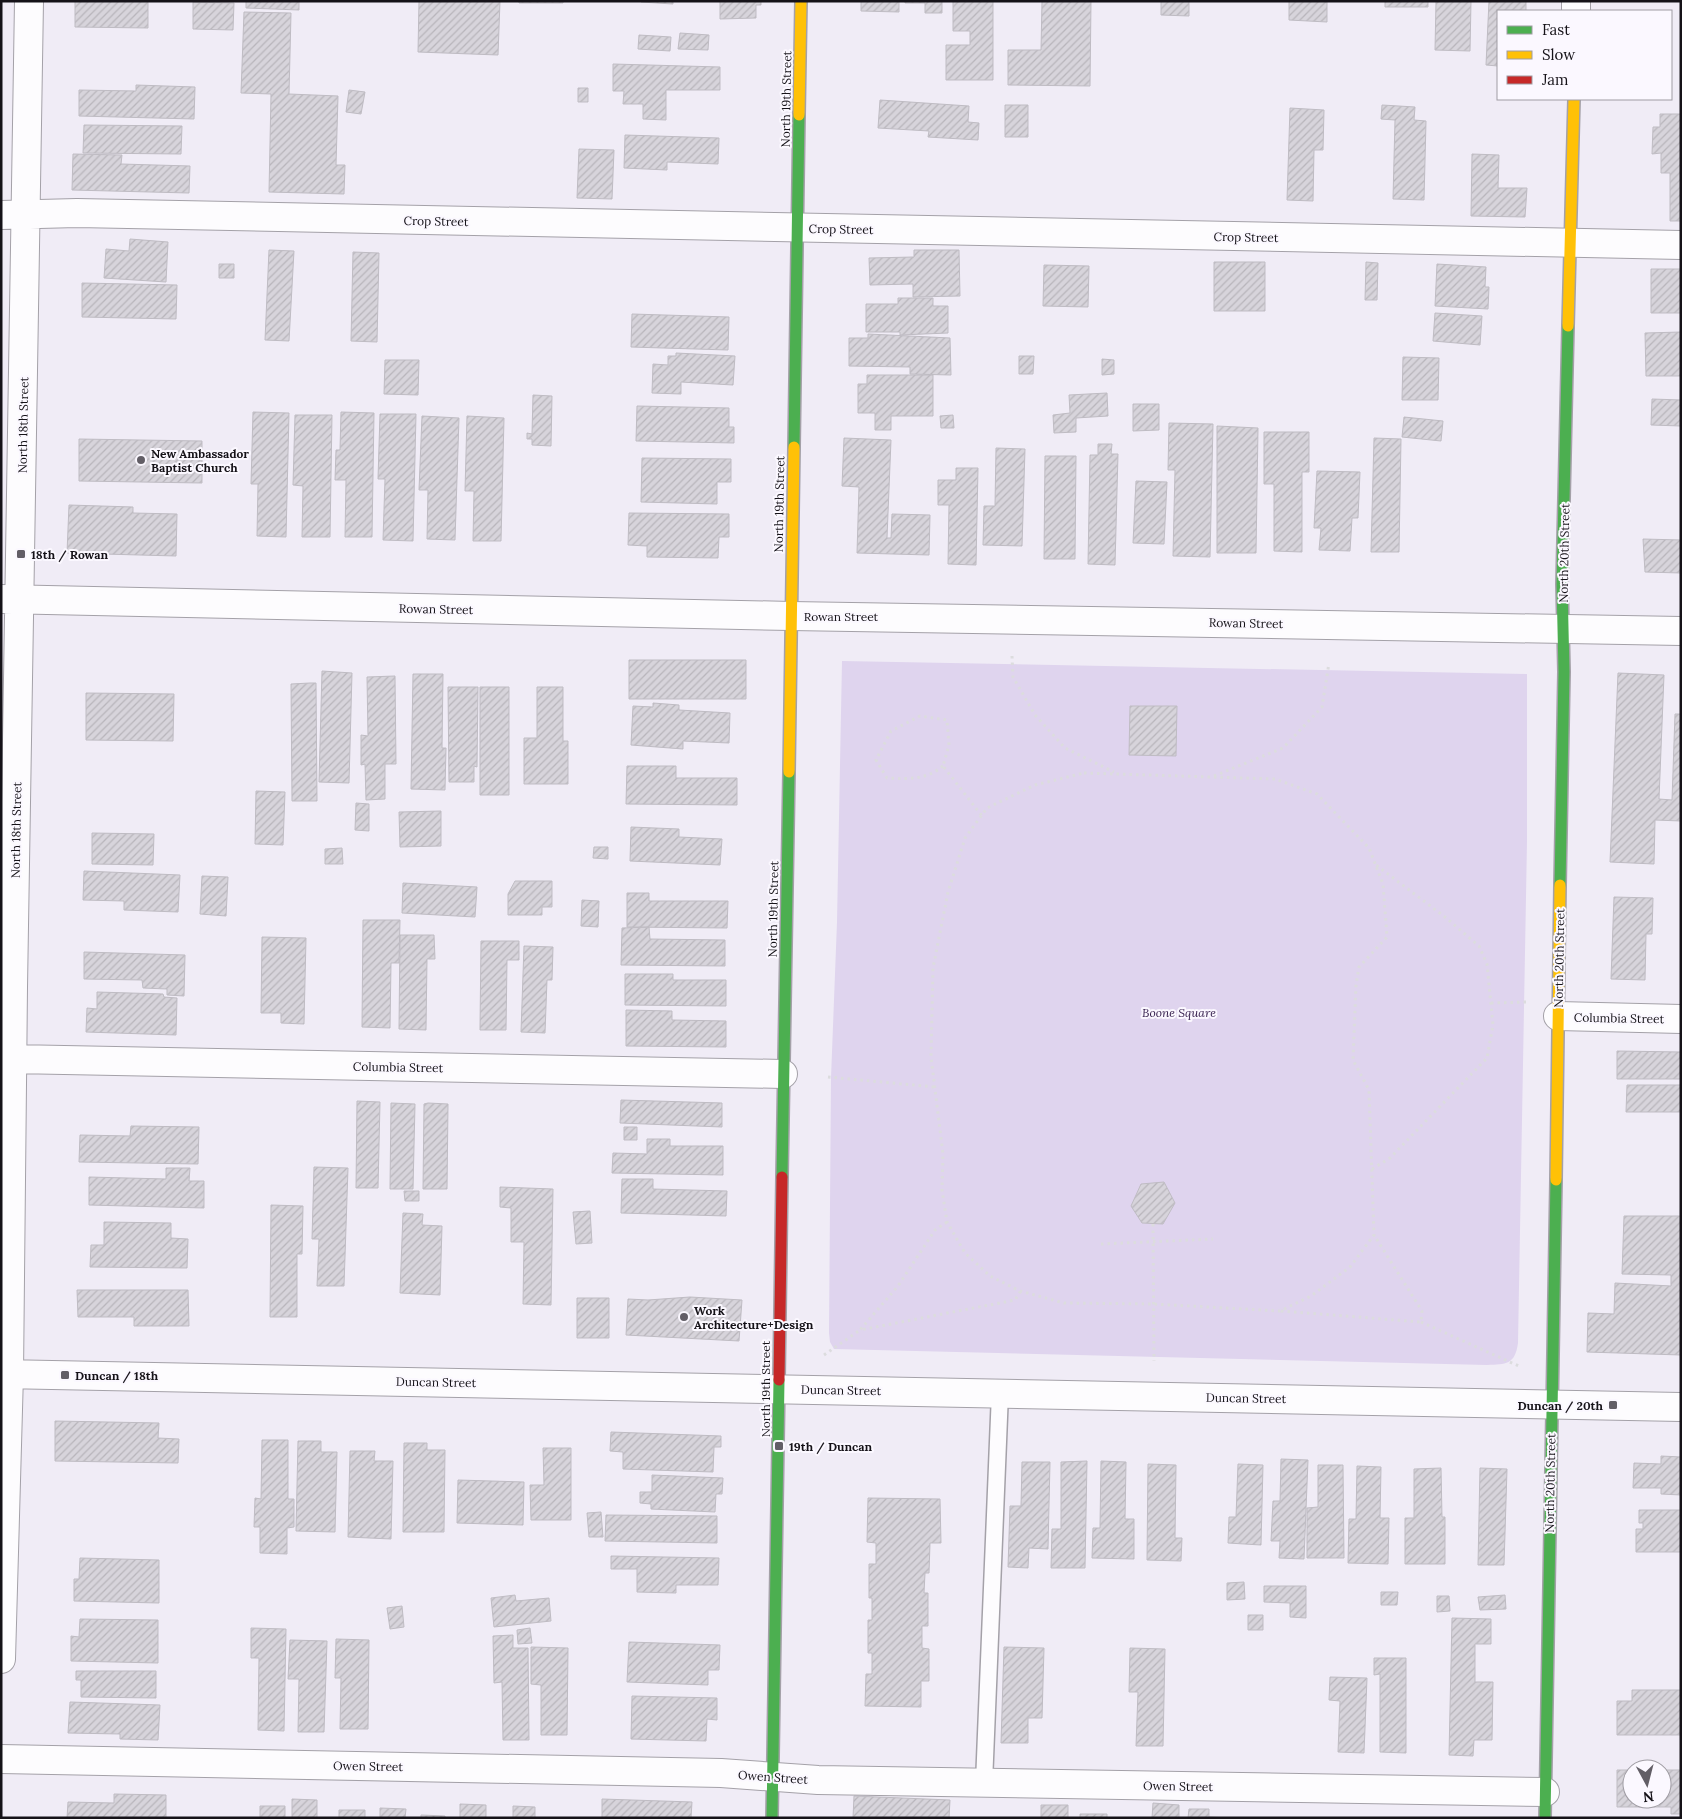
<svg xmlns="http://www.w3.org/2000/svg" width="1682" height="1819" font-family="Lora,serif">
<defs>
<pattern id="building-hatch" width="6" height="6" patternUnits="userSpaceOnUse" patternTransform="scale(1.25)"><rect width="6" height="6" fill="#d7d4db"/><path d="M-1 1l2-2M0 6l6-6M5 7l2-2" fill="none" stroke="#b8b5bb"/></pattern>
</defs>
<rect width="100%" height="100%" fill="#f0ecf6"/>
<path fill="#dfd4ee" d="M842,661L1527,674V841L1518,1343C1515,1365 1506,1364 1487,1365L834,1349L830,1342L829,1333L831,1078L837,922Z"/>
<path fill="url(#building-hatch)" stroke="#bfbcc3" d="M75,1H148V28L75,27Z
M246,1H299V10L246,8Z
M419,1H500L498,55L418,52Z
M519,1H563V3H519Z
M641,1H673V4L641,2Z
M720,1H761V5H756V18L720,19Z
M861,1H899V12L861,11Z
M905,1H942V13H925V3H905Z
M953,1H993V80H946V45H970V31H953Z
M1042,1H1091L1090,86L1008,85V50H1041Z
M1161,1H1189V16L1161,15Z
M1289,1H1327V22L1289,20Z
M1385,1H1428V7H1385Z
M1436,1H1471L1470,51L1435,50Z
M1489,1H1526V11H1498V66L1486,65Z
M193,2L234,3L233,30L193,29Z
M244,12L291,13L289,94L338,96L336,165H345L344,194L269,192L271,94L241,93Z
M680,33L709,35L708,50L678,49Z
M639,35L671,37L670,51L638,49Z
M613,64L720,67V90H666V120L643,119V104H623L624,91H613Z
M136,85L195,87L194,119L79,116V90L136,91Z
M578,88H588V102H578Z
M349,90L365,92L361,114L346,112Z
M880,100L969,106L968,122L979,123L978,140L928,137L929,131L878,128Z
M1005,105H1028V137H1005Z
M1382,105L1415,107L1414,120L1426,121L1424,200L1393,199L1395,120L1381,119Z
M1290,108L1324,110L1323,150H1314L1313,201L1287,200Z
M1660,114H1681V221H1670V173H1661V153L1652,154L1653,127H1660Z
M84,125L182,126L181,154L83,153Z
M625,135L719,138L718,164L667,162V170L624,168Z
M579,149L614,150L612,199L577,198Z
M73,154L122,155L121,164L190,166L189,193L72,190Z
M1472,154L1499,155L1498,188H1527L1525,217L1471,216Z
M130,239L168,242L166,282L104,278L106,249L129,251Z
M269,250L294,251L289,341L265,340Z
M914,250H959L960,296L913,297V284L870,285L869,258L914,257Z
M353,252L379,253L377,342L351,341Z
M1214,262H1265V311H1214Z
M1366,262L1378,263L1377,300H1365Z
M219,264H234V278H219Z
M1437,264L1486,267L1485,287H1489L1488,309L1435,306Z
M1044,265L1089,266L1088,307L1043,306Z
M1651,269H1681V313H1651Z
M82,283L177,285L176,319L82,317Z
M898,298H933V306H948V333L900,335V332H866V304H898Z
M1435,313L1482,316L1480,345L1433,341Z
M632,314L729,317L728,350L631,347Z
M1681,332V376H1646L1645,333Z
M868,334L950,338L951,375L910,374V367L849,366V338H868Z
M676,353L735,356L733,385L681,382V394L652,393L653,364L668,365V356H676Z
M1019,356H1034L1033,374H1019Z
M1403,357L1439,358L1438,400H1402Z
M1102,359L1114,360V374L1102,375Z
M385,360H419L418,395L384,394Z
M867,375H933V416H891V430H875V413H858V384H867Z
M1107,393L1108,416L1076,418V432L1054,433L1053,415L1070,413L1069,395Z
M533,395L552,396L551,446L532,445V439H527V433L532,434Z
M1652,399L1681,400V426L1651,425Z
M1133,404H1159V430L1133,431Z
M637,406L729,408V427H734V443L636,441Z
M253,412L289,413L286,537L257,536L258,484H251Z
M341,412L374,413L372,537H345L346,480H335L336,450H340Z
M380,414H416L413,541L383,540L385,479H378Z
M295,415H332L330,537H302L303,486L293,485Z
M953,415L954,428H941L940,416Z
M422,416L459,418L455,540L427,539L428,490H419Z
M467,416L504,418L501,541H473L474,491H465Z
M1404,417L1443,421L1441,441L1402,437Z
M1169,423L1213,424L1210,557L1173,556L1175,470H1168Z
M1217,426L1258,428L1256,553H1217Z
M1264,432H1309V472H1302V552L1274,551V484H1264Z
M844,438L891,440L887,538H891L892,514L930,515L929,555L857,553L859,487L842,486Z
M1374,438L1401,439L1399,552H1371Z
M79,439L202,441V483L79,481Z
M1098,444H1112L1111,454H1118L1115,565L1088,564L1090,455H1098Z
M996,448L1025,449L1022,546L983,545L984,506H995Z
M1045,456H1076L1075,559H1044Z
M642,458L731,459V482H717V504L641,502Z
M956,468H978L976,565L948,564L949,505H938V480H956Z
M1317,471L1360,472L1358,518H1352L1350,551L1319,550L1321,528H1314Z
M1136,481L1167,482L1164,544L1133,543Z
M69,505L133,507V513L177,514L176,556L67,553Z
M629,513L729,514V537H719L718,558L647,557V546L628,545Z
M1643,539L1681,540V573L1645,572Z
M629,660H746V699H629Z
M322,671L352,673L349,783L319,782Z
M1618,673L1664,675L1659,799L1672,800L1675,714H1681V821L1655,820L1654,864L1610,862Z
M413,674H443L442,748H446L445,790L411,789Z
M395,676L396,764H385V799L366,800L365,764L361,765V735L368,736L367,677Z
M310,683H316L317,801H292L291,684Z
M448,687H478L477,767L474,766V782H449Z
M480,687H509V795H480Z
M537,687H563V741H568V784H524V738H537Z
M86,693L174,694L173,741L86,740Z
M653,703L679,705V710L730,713L729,743L683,741V749L631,745L633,706L653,707Z
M1130,706H1177L1176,756L1129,755Z
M627,766H676V778H737V805L626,804Z
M256,791L285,792L283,845L255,844Z
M356,803L369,804V831L355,830Z
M441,811V846L400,847L399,812Z
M631,827L679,829V837L722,839L720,865L630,861Z
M92,833L154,834L153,865L92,864Z
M594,847H608V859L593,858Z
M342,848L343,864H325V849Z
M84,871L180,875L178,912L124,910V901L83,900Z
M202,876L228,877L226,916L200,914Z
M515,881H552V907H542V915H508V894Z
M403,883L477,887L475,917L402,913Z
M627,893H649V901H728L727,928L627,927Z
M1614,897L1653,898L1652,934H1646L1645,980L1611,979Z
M582,900L599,901L598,927L581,926Z
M363,920H400L399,963H391L390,1028L362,1027Z
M649,927L650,939L725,940V966L621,965L622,928Z
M400,935H434L435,959H427L426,1030L399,1029Z
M262,937L306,938L304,1024L281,1023V1013H261Z
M481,941H519V960H507L506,1030H480Z
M524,946L553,947L552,980H547L545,1033L521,1032Z
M84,952L185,955L184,996L167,995V989L143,988L142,980L84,979Z
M625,974H673V980H726V1006L625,1005Z
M97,992L163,994L164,997L177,998L176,1035L86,1032L87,1008L97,1009Z
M626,1010L672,1011V1020L726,1021V1047L626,1046Z
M1617,1051L1681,1052V1079H1617Z
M1627,1085H1681V1112H1626Z
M621,1100L722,1103V1127L620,1123Z
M357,1101L380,1102L378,1188H356Z
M391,1103L415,1104L413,1189H390Z
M428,1103L448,1104L447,1189H423L424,1104Z
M131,1126L199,1127L198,1164L79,1162L80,1135L130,1136Z
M624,1127H637V1140H624Z
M647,1139H670V1146H723V1175L612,1173L613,1153L647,1154Z
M314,1167L348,1168L344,1286H317L319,1239H312Z
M166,1168H190L189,1181H204V1208L89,1205V1177L166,1179Z
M622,1179H653V1189L727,1191L726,1216L621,1213Z
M1164,1182L1175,1203L1163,1224L1142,1223L1131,1206L1141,1184Z
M500,1187L553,1189L551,1305L523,1304L524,1242H511V1208L500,1207Z
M404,1191H419V1201H405Z
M271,1205L303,1206L302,1254H297V1317H270Z
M590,1211L592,1243L576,1244L573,1212Z
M403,1213L423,1214L422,1225L442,1226L440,1295L400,1293Z
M1624,1216H1681V1355L1587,1352L1588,1313L1614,1314L1615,1283L1671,1286V1275L1622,1274Z
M104,1222L171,1223V1238L188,1239L187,1268L90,1267L91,1245H104Z
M77,1290H188L189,1326H134V1317H78Z
M690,1297L742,1300L739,1341L626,1335L628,1299L648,1300Z
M577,1298H609V1338H577Z
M55,1421L159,1423L158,1438L179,1439L178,1463L55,1461Z
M611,1432L721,1436V1447H714L713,1472L623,1469V1452L610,1451Z
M262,1440H288V1499H294V1527L287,1528V1554L260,1553V1527H254L255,1498L261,1499Z
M298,1441H321V1452H337L335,1532L296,1531Z
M404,1443H427V1450H445L444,1532H403Z
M543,1448H571V1520H531L530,1485H544Z
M350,1451H375L374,1461H393L391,1539L348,1537Z
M1661,1456L1681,1457V1495L1661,1494V1488H1633L1634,1463L1661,1464Z
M1281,1459L1308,1460L1304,1559L1279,1558L1280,1541H1271L1273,1501H1280Z
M1087,1461L1085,1568H1051L1052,1529H1061V1462Z
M1101,1461L1126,1462L1125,1519H1134V1559L1092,1558L1093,1528H1100Z
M1022,1462H1050L1048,1549L1029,1548L1028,1568L1008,1567L1010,1506H1021Z
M1148,1464L1176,1465L1175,1538H1182L1181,1561L1147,1560Z
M1238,1464L1263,1465L1261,1545L1228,1543L1229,1517H1236Z
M1318,1465H1343L1344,1558H1307V1508L1318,1507Z
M1357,1466L1381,1467L1380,1518H1389L1388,1564L1348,1563L1349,1519H1356Z
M1441,1468L1442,1517H1445V1564H1405V1518H1414V1469Z
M1480,1468L1507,1469L1504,1565H1478Z
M652,1475L723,1478L722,1494H716L715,1512L651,1509V1504L640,1503V1492H652Z
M458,1480L524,1482L523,1525L457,1523Z
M868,1498L940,1499L941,1543H930L929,1573H925L924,1593H928V1626H922V1648L929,1649V1681H921V1707L865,1706L866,1674H872V1653H868V1620H872V1598H869V1564H876V1543L867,1542Z
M1639,1510H1681V1552H1636V1529H1643V1523H1639Z
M601,1512L603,1537H589L587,1513Z
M606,1515L717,1516V1543L605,1541Z
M611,1556L719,1558L718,1585H676V1593L637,1592V1569H611Z
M80,1558L159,1560V1603L74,1601V1579H79Z
M1244,1582L1245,1599L1227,1600V1583Z
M1264,1586H1306V1618L1290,1617V1603L1264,1602Z
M1381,1592H1398L1397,1605H1381Z
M515,1595L516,1601L549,1598L551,1621L494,1627L491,1598Z
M1505,1595L1506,1609L1480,1610L1478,1597Z
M1437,1596H1449L1450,1611L1437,1612Z
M402,1606L404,1627L390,1629L387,1608Z
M1248,1615H1263V1630H1248Z
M1452,1618L1491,1619V1644H1475V1682H1493L1492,1740H1474L1473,1756L1449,1755Z
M80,1619L158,1620V1663L71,1661V1636L79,1637Z
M251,1628L286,1629L284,1731L258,1730L259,1658H251Z
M530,1628L532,1643L518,1644L517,1630Z
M513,1635V1648H528L529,1740H503L502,1682L494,1683L493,1636Z
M336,1639L369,1640L368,1729H340L341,1678H335Z
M290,1640L327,1641L324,1732H298L299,1679H288Z
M629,1642L720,1645L719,1670H708V1685L627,1682Z
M531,1647L568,1648L567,1735H541V1685L531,1684Z
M1004,1647L1044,1648L1042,1718H1028V1743H1001Z
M1130,1648L1165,1649L1163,1746H1136L1138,1692H1129Z
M1374,1658H1406V1753L1380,1752V1674L1374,1675Z
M76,1671H156V1698L81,1697V1680H76Z
M1330,1677L1367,1678L1364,1753L1338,1752L1340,1701L1329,1700Z
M1632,1690H1681V1735H1617V1701H1632Z
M632,1696L717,1698V1720L707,1719L706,1741L631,1739Z
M70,1702L160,1705L158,1740L120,1739V1734L68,1733Z
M1617,1770H1632V1799H1662V1770H1681V1814H1671V1807H1617Z
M114,1794L166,1795V1818H67L68,1802L114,1803Z
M854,1796L950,1800L949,1818H853Z
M292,1799L317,1800V1818H292Z
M602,1799L692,1802L691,1818H602Z
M1153,1803L1179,1805V1818H1152Z
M460,1804L486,1805V1818H460Z
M1041,1805H1068V1818H1041Z
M260,1806H285V1818H260Z
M513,1806L535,1807V1818H513Z
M380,1808L406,1809L405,1818H380Z
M1189,1809H1209V1817L1232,1818H1188Z
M339,1810H365V1818H339Z
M1080,1814H1107V1818H1080Z
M421,1815L445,1816V1818H421Z"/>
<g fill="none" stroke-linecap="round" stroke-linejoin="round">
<g stroke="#a4a1a8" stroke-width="19">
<path id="lane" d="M984,1783L1000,1393"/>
</g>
<g stroke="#a4a1a8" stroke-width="30">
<path id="street" d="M1576,11V1
M1,215L77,213L1681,245
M1,599L791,616L1681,631
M1558,1016L1681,1019
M13,1059L783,1074
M1,1374L1681,1407
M1,1659L9,1374L13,987L29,1
M1,1759L721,1773L818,1780L1545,1792"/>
</g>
<g stroke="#a4a1a8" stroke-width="14">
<path id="fast" d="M794,447L799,115
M1560,885L1564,672L1562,584L1568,326
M782,1177L789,772
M772,1818L779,1380
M1545,1818L1556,1180"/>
</g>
<g stroke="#a4a1a8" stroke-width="14">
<path id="slow" d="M799,115L801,1
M1568,326L1574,99
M789,772L794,447
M1556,1180L1560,885"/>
</g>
<g stroke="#a4a1a8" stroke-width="14">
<path id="jam" d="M779,1380L782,1177"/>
</g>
<path stroke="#dcdcde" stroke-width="3" stroke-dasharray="2.5 4" stroke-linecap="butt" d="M1012,656L1013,677L1035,715L1065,748L1114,772
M943,766C926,780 909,779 887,778L876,760L891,731L920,716L947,720L949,745L943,766L982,816
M1084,773L1275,779L1317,794L1369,848L1383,884L1387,937L1359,967L1356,985L1353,1060L1369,1090L1374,1235L1350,1267L1311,1296L1280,1311L1153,1304L1064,1303L1020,1291L990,1276L965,1253L947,1222L942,1190L943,1154L931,1057L933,968L948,892L965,838L987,808L1035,785Z
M1214,776L1283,748L1322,707L1329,663
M1491,1003L1528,1002
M828,1077L935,1087
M1372,1169L1390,1158L1487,1058L1493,1025L1487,964L1479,946L1445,917L1376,865
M947,1222L935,1230L898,1286L860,1330L1015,1300L1020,1292
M1153,1224L1154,1361
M1101,1244L1213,1239
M1281,1311L1421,1322L1422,1311L1374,1235
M1421,1322L1521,1367
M824,1355L860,1330"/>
<use href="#lane" stroke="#fdfcfe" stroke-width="16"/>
<use href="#street" stroke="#fdfcfe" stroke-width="28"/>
<use href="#fast" stroke="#4caf50" stroke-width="11"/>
<use href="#slow" stroke="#ffc107" stroke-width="11"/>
<use href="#jam" stroke="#c62828" stroke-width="11"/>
</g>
<g fill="#625e66" stroke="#fbf8ff" stroke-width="2">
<circle cx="141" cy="460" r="5"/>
<rect x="16" y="549" width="10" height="10" rx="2.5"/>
<circle cx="684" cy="1317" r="5"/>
<rect x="60" y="1370" width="10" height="10" rx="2.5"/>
<rect x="1608" y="1400" width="10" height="10" rx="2.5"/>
<rect x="774" y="1441" width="10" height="10" rx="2.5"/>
</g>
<g text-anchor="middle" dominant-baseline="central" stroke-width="4" stroke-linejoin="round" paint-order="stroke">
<g font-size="12" fill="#151218" stroke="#fbf8ff">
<text transform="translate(786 99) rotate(-89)">North 19th Street</text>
<text transform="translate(436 221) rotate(1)">Crop Street</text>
<text transform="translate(841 229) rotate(1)">Crop Street</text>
<text transform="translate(1246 237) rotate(1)">Crop Street</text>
<text transform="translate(23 425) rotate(-89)">North 18th Street</text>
<text transform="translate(779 504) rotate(-89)">North 19th Street</text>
<text transform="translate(1564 553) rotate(-89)">North 20th Street</text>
<text transform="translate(436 609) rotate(1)">Rowan Street</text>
<text x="841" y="616">Rowan Street</text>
<text transform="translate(1246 623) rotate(1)">Rowan Street</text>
<text transform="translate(16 830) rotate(-89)">North 18th Street</text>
<text transform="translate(773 909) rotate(-89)">North 19th Street</text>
<text transform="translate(1559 958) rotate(-89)">North 20th Street</text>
<text transform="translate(1619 1018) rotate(1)">Columbia Street</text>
<text transform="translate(398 1067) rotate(1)">Columbia Street</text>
<text transform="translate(436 1382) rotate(1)">Duncan Street</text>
<text transform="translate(765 1389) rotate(-90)">North 19th Street</text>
<text transform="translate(841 1390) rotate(1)">Duncan Street</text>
<text transform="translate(1246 1398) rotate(1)">Duncan Street</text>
<text transform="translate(1550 1483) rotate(-89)">North 20th Street</text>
<text transform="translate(368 1766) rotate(1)">Owen Street</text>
<text transform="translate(773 1777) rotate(4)">Owen Street</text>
<text transform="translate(1178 1786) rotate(1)">Owen Street</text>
</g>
<g font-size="12" font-weight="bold" fill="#151218" stroke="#fbf8ff" text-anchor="start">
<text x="151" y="453">New Ambassador<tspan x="151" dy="14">Baptist Church</tspan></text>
<text x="31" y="554">18th / Rowan</text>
<text x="694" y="1310">Work<tspan x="694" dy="14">Architecture+Design</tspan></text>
<text x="75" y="1375">Duncan / 18th</text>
<text x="1603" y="1405" text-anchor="end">Duncan / 20th</text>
<text x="789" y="1446">19th / Duncan</text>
</g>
<g font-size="12" font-style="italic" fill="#331c4b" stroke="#fbf8ff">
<text x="1179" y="1012">Boone Square</text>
</g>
</g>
<rect width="1682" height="1819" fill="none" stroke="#151218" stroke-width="5"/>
<rect x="1497" y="10" width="175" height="90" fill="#fbf8ff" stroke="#9f9ca3"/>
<rect x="1507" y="26" width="25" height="8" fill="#4caf50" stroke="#9f9ca3"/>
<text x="1542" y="35" font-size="15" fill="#151218">Fast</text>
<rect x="1507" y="51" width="25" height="8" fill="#ffc107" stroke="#9f9ca3"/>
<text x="1542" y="60" font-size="15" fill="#151218">Slow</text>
<rect x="1507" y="76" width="25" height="8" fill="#c62828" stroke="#9f9ca3"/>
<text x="1542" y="85" font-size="15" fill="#151218">Jam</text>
<g transform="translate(1647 1784) rotate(173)"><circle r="24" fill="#fbf8ff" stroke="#9f9ca3"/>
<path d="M0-4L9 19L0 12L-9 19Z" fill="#625e66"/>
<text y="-8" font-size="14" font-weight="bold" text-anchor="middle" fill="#151218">N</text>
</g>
</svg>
